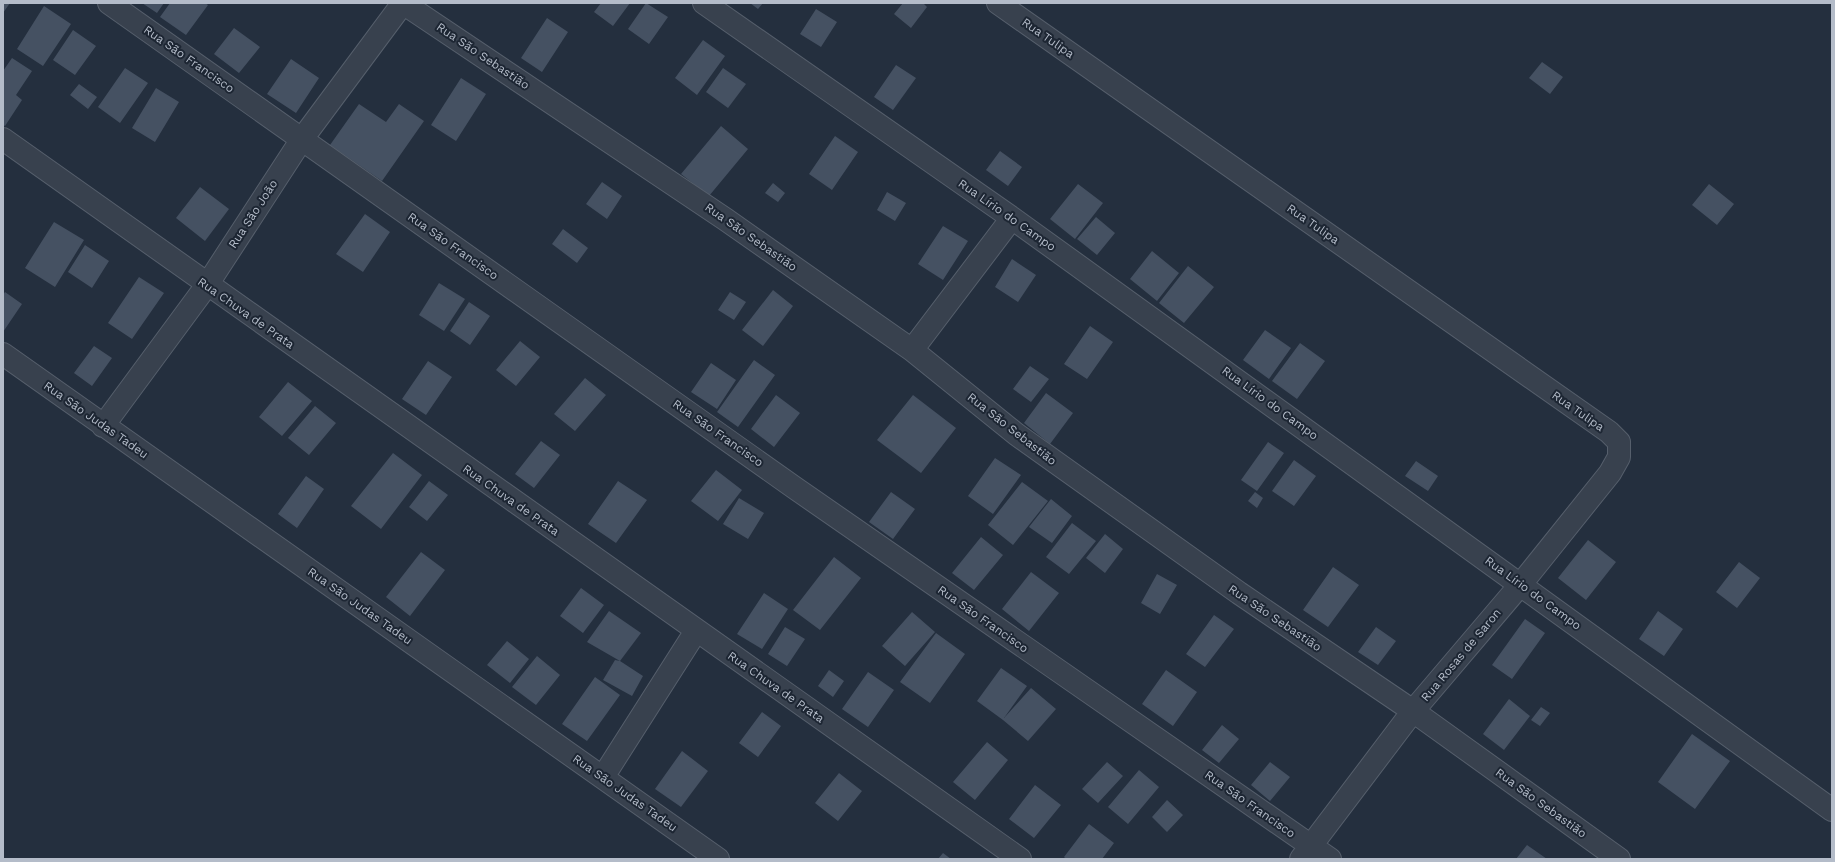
<svg xmlns="http://www.w3.org/2000/svg" width="1835" height="862" font-family="'Work Sans',sans-serif">
<rect width="100%" height="100%" fill="#242f3e"/>
<path fill="#455162" d="M3,3H10L3,13Z
M142,3H164L157,13Z
M170,3H205L208,5L186,35L160,17Z
M601,3H630L613,26L594,12Z
M646,3L668,17L649,44L628,29Z
M750,3H763L758,9Z
M903,3H923L927,7L911,28L894,14Z
M44,6L71,24L43,66L17,49Z
M816,9L837,22L821,47L800,34Z
M547,18L568,32L542,72L521,58Z
M234,28L260,47L239,73L214,54Z
M73,30L96,46L75,75L53,60Z
M703,40L725,56L697,95L675,78Z
M12,58L32,71L16,95L22,100L5,126L3,125V71Z
M291,59L319,78L296,113L267,94Z
M1542,62L1563,77L1550,94L1529,78Z
M896,65L916,78L893,110L874,97Z
M125,68L148,83L120,123L98,107Z
M723,68L746,84L728,108L706,92Z
M461,78L486,94L456,141L431,125Z
M79,84L97,97L88,109L70,95Z
M156,88L179,102L155,142L132,128Z
M359,104L386,122L399,104L424,121L382,181L330,145Z
M721,126L748,149L709,196L681,174Z
M835,136L858,152L832,190L809,174Z
M1000,151L1022,167L1008,186L986,170Z
M602,182L622,196L607,219L586,204Z
M773,183L785,193L778,202L765,193Z
M1078,184L1103,203L1075,239L1050,219Z
M1709,184L1734,204L1717,225L1692,205Z
M200,187L229,209L205,241L176,218Z
M887,192L906,203L895,221L877,210Z
M365,214L390,232L363,272L336,254Z
M1096,217L1115,233L1097,255L1077,239Z
M54,222L84,240L55,287L25,268Z
M943,226L968,241L943,280L918,264Z
M563,229L588,248L577,263L552,244Z
M85,245L109,261L92,288L68,272Z
M1152,251L1179,273L1157,301L1130,279Z
M1012,259L1036,275L1018,302L995,287Z
M1188,266L1214,287L1184,323L1159,303Z
M139,277L164,293L132,339L108,323Z
M439,283L465,299L444,331L419,315Z
M773,290L793,306L763,346L742,330Z
M5,292L22,304L3,332V295Z
M730,292L746,302L734,320L718,310Z
M469,302L490,316L470,345L450,331Z
M1090,326L1113,342L1087,379L1064,364Z
M1265,330L1291,348L1269,379L1243,360Z
M520,341L540,357L516,386L496,370Z
M1300,343L1325,361L1297,399L1272,381Z
M94,346L112,358L92,386L74,373Z
M754,360L775,375L738,427L717,412Z
M428,361L452,377L426,415L402,399Z
M711,363L736,380L717,409L691,392Z
M1030,366L1049,379L1031,402L1013,389Z
M585,378L606,395L575,431L554,414Z
M288,382L312,401L282,436L259,417Z
M1046,393L1073,413L1050,444L1024,423Z
M776,395L800,413L774,447L751,429Z
M913,395L956,428L921,473L877,440Z
M315,406L336,423L309,455L288,438Z
M541,441L560,455L534,488L515,474Z
M1268,442L1284,453L1257,491L1241,480Z
M393,453L422,475L381,529L351,506Z
M995,458L1021,475L993,514L968,496Z
M1294,460L1316,476L1294,506L1272,491Z
M1416,461L1438,476L1428,491L1405,476Z
M716,470L742,490L718,521L691,501Z
M306,476L324,489L297,528L278,514Z
M429,481L448,495L427,521L409,507Z
M618,481L647,500L616,543L588,524Z
M1022,482L1048,501L1013,545L988,525Z
M891,492L915,509L893,539L869,522Z
M1255,492L1263,498L1257,508L1248,501Z
M739,498L764,513L748,539L723,524Z
M1051,499L1072,516L1052,543L1029,527Z
M1072,523L1096,541L1069,574L1046,557Z
M1105,534L1123,549L1105,573L1086,558Z
M981,537L1003,555L974,590L952,573Z
M1588,540L1616,562L1586,600L1558,578Z
M421,552L445,570L410,616L386,597Z
M834,557L861,578L820,630L793,610Z
M1739,562L1760,578L1737,608L1716,592Z
M1333,567L1359,585L1328,627L1303,610Z
M1031,572L1059,593L1029,631L1002,609Z
M1157,574L1177,585L1160,614L1141,603Z
M581,588L604,605L583,633L560,616Z
M764,593L788,609L762,649L737,634Z
M609,611L641,633L620,661L643,676L632,696L603,680L615,660L620,661L587,642Z
M1658,611L1683,629L1664,656L1639,639Z
M912,612L935,632L905,666L882,646Z
M1214,615L1234,629L1205,667L1186,654Z
M1525,619L1545,633L1512,679L1492,665Z
M785,627L805,639L787,666L768,654Z
M1376,627L1396,641L1378,665L1358,652Z
M936,633L965,654L930,703L900,682Z
M507,641L529,659L510,683L487,665Z
M537,656L560,675L536,705L512,687Z
M1001,668L1027,686L1004,718L1031,688L1056,709L1028,741L1003,720L977,701Z
M829,670L844,681L833,697L818,686Z
M1166,670L1197,692L1173,726L1142,704Z
M868,672L894,690L868,727L842,709Z
M595,677L620,695L587,741L562,724Z
M1509,699L1530,716L1504,750L1483,734Z
M1541,707L1550,713L1540,726L1531,720Z
M762,712L781,726L758,757L739,743Z
M1222,725L1239,739L1219,763L1202,750Z
M1692,734L1730,761L1695,809L1658,782Z
M987,742L1008,760L975,800L953,782Z
M682,751L708,771L681,807L655,789Z
M1107,762L1123,776L1098,803L1082,789Z
M1270,762L1290,777L1270,801L1251,785Z
M1139,770L1159,787L1128,824L1108,807Z
M839,773L862,791L838,821L815,803Z
M1035,785L1061,805L1034,838L1009,819Z
M1167,800L1183,815L1167,832L1152,817Z
M1089,824L1114,843L1102,859H1066L1064,857Z
M1527,845L1547,859H1516Z
M943,853L951,859H938Z"/>
<g fill="none" stroke-linecap="round" stroke-linejoin="round">
<g stroke="#565f6c" stroke-width="24">
<path id="minor" d="M109,3L795,488L1330,859
M403,3L725,219L912,350L1016,434L1239,593L1413,711L1619,859
M704,3L1012,218L1832,810
M998,3L1609,432L1619,442V457L1610,473L1521,584L1413,711L1301,859
M3,139L1020,859
M912,350L1012,218
M3,354L718,859
M103,426L207,285L302,139L403,3
M603,777L696,631"/>
</g>
<use href="#minor" stroke="#38414e" stroke-width="22"/>
</g>
<g text-anchor="middle" dominant-baseline="central" stroke-width="4" stroke-linejoin="round" paint-order="stroke">
<g font-size="12" fill="#b4bcc9" stroke="#1d2633">
<text transform="translate(1048 38) rotate(35)">Rua Tulipa</text>
<text transform="translate(483 56) rotate(34)">Rua São Sebastião</text>
<text transform="translate(189 59) rotate(35)">Rua São Francisco</text>
<text transform="translate(253 214) rotate(-57)">Rua São João</text>
<text transform="translate(1007 215) rotate(35)">Rua Lírio do Campo</text>
<text transform="translate(1313 224) rotate(35)">Rua Tulipa</text>
<text transform="translate(751 237) rotate(35)">Rua São Sebastião</text>
<text transform="translate(453 246) rotate(35)">Rua São Francisco</text>
<text transform="translate(246 313) rotate(35)">Rua Chuva de Prata</text>
<text transform="translate(1270 403) rotate(36)">Rua Lírio do Campo</text>
<text transform="translate(1578 411) rotate(35)">Rua Tulipa</text>
<text transform="translate(96 420) rotate(35)">Rua São Judas Tadeu</text>
<text transform="translate(1012 429) rotate(38)">Rua São Sebastião</text>
<text transform="translate(718 433) rotate(35)">Rua São Francisco</text>
<text transform="translate(511 500) rotate(35)">Rua Chuva de Prata</text>
<text transform="translate(1533 593) rotate(36)">Rua Lírio do Campo</text>
<text transform="translate(360 606) rotate(35)">Rua São Judas Tadeu</text>
<text transform="translate(1275 618) rotate(34)">Rua São Sebastião</text>
<text transform="translate(983 619) rotate(35)">Rua São Francisco</text>
<text transform="translate(1461 655) rotate(-50)">Rua Rosas de Saron</text>
<text transform="translate(776 687) rotate(35)">Rua Chuva de Prata</text>
<text transform="translate(625 793) rotate(35)">Rua São Judas Tadeu</text>
<text transform="translate(1541 803) rotate(36)">Rua São Sebastião</text>
<text transform="translate(1250 804) rotate(35)">Rua São Francisco</text>
</g>
</g>
<rect width="1835" height="862" fill="none" stroke="#b4bcc9" stroke-width="8"/>
</svg>
